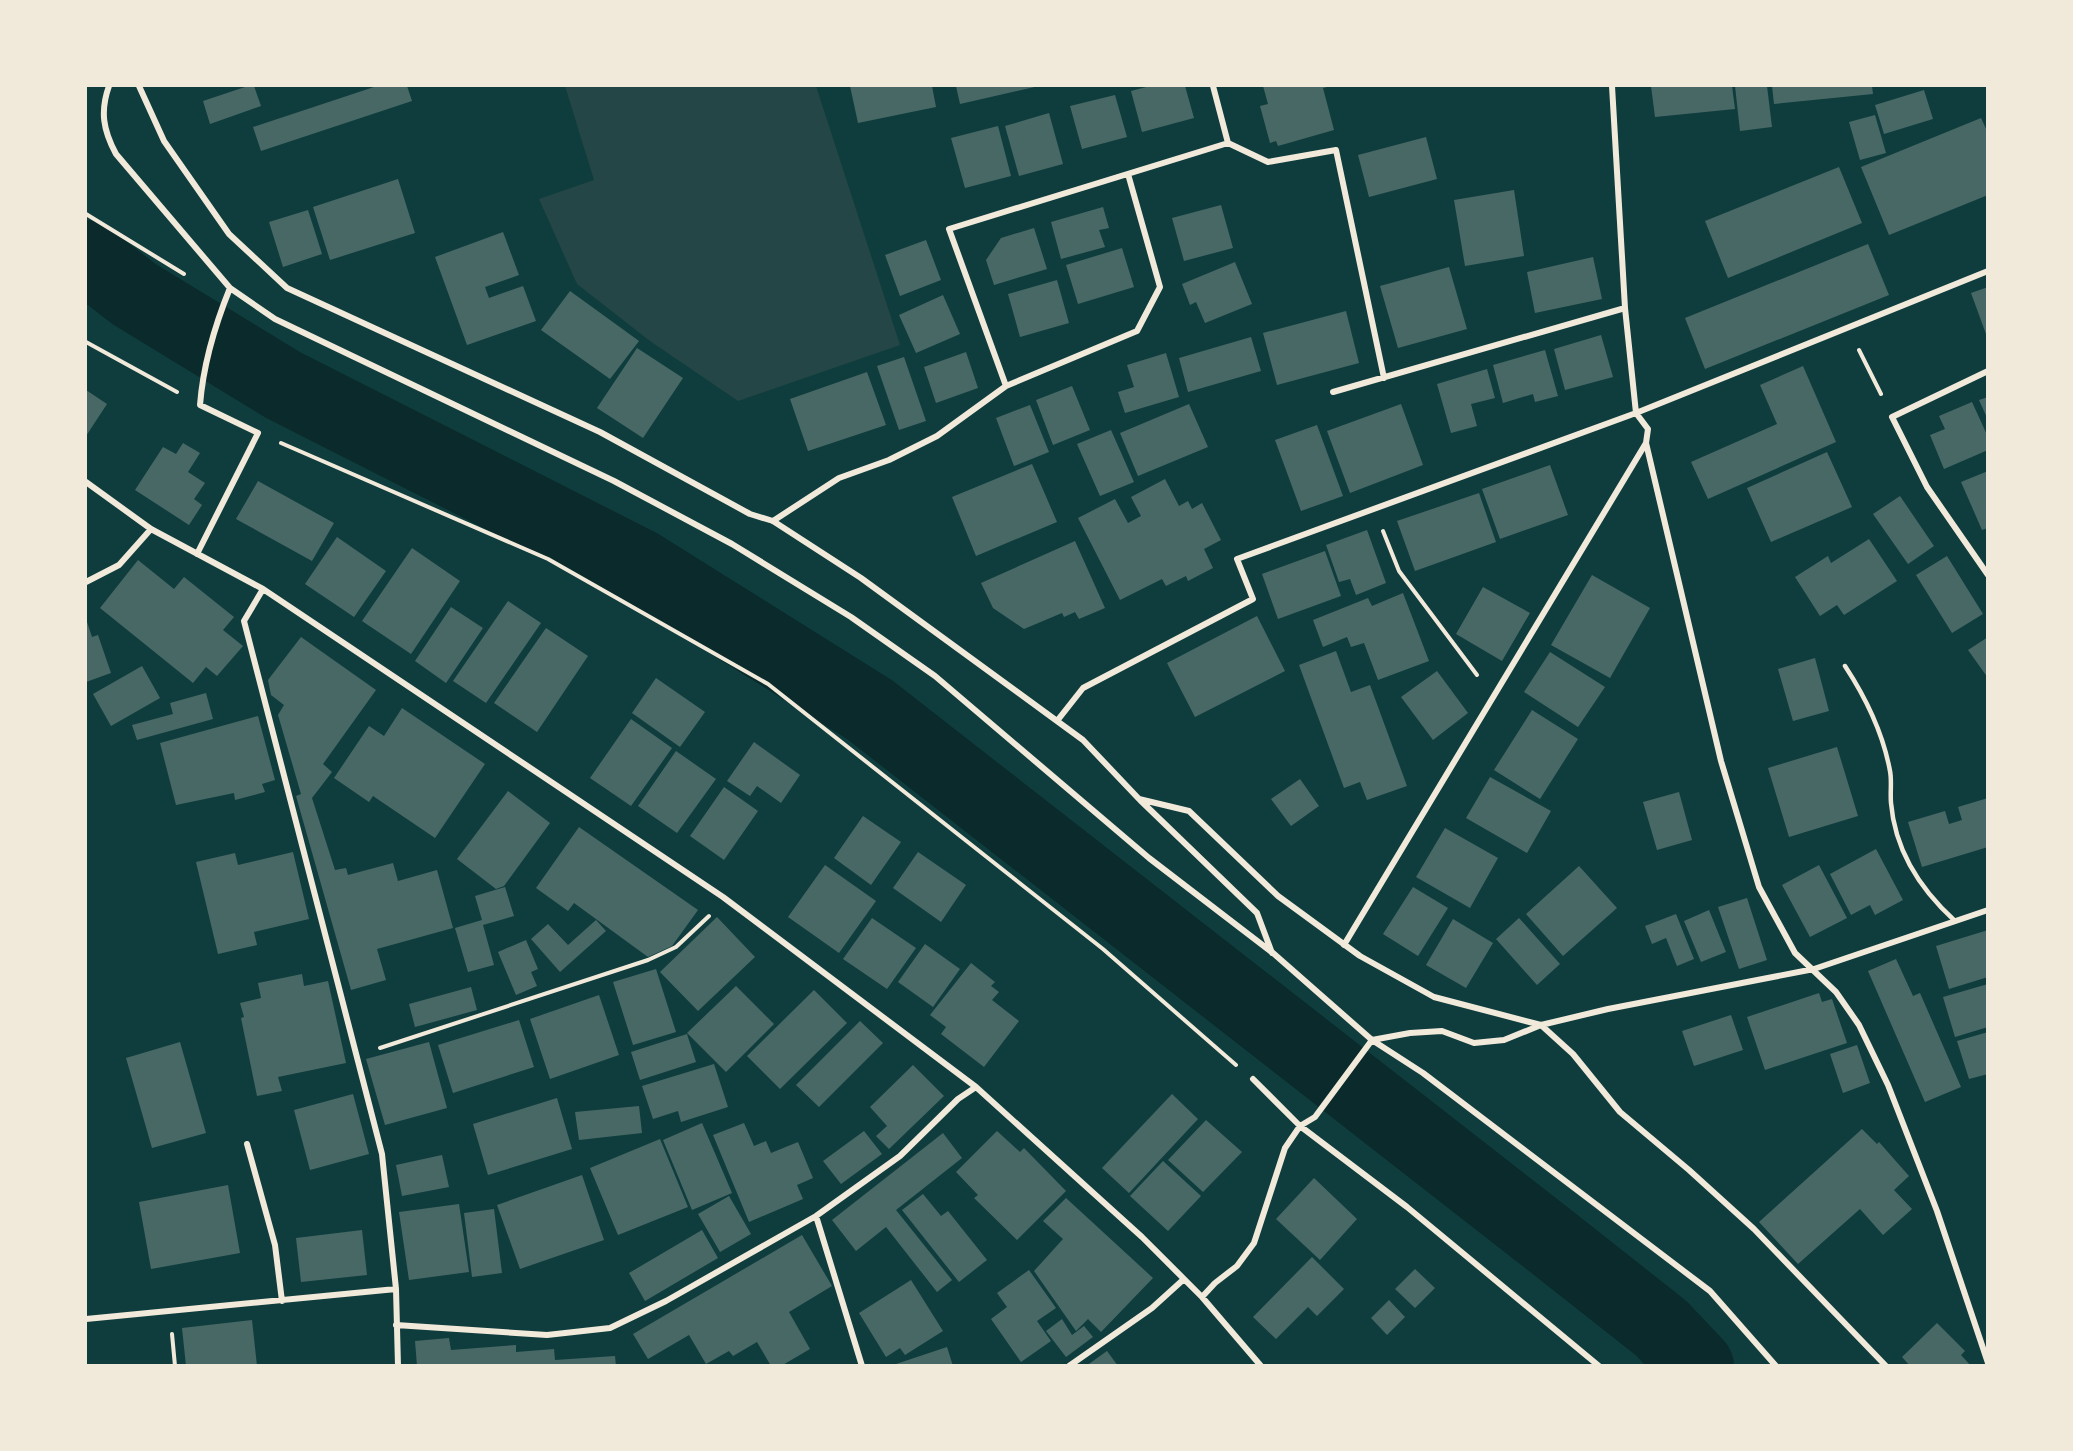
<svg xmlns="http://www.w3.org/2000/svg" width="2073" height="1451" font-family="'DejaVu Sans',sans-serif">
<rect width="100%" height="100%" fill="#0f3d3e"/>
<path fill="#244646" d="M565,86H816L900,345L738,401L650,341L577,284L539,199L594,180Z"/>
<g fill="none" stroke-linecap="round" stroke-linejoin="round">
<path stroke="#0a2a2b" stroke-width="74" d="M86,257L134,294L283,385L640,566L870,710L1543,1235L1661,1328L1697,1366"/>
</g>
<path fill="#486865" d="M248,86H254L261,106L210,124L203,101Z
M377,86H407L412,101L261,151L253,127Z
M850,86H932L936,107L858,123Z
M956,86H1039L960,104Z
M1150,86H1185L1194,118L1142,132L1131,91Z
M1263,86H1331L1323,88L1334,130L1278,146L1276,141L1270,143L1260,106L1268,104Z
M1651,86H1732L1735,109L1655,117Z
M1735,86H1767L1772,127L1740,131Z
M1772,86H1872L1873,94L1774,104Z
M1924,90L1933,119L1884,134L1875,105Z
M1115,95L1127,137L1082,149L1070,106Z
M1049,113L1063,164L1019,176L1005,126Z
M1875,115L1886,153L1860,160L1849,122Z
M1981,118L1988,133V195L1889,235L1861,167Z
M998,126L1011,176L965,188L951,138Z
M1426,137L1437,179L1369,197L1358,155Z
M1839,167L1862,223L1728,278L1705,221Z
M398,179L415,233L330,260L313,207Z
M1514,190L1524,256L1465,266L1454,200Z
M1221,205L1233,248L1184,261L1172,218Z
M1103,207L1109,228L1099,230L1105,247L1061,259L1051,222Z
M308,210L322,254L283,267L269,222Z
M1034,228L1047,269L994,285L986,260L1001,238Z
M503,232L519,275L485,287L489,298L523,286L536,321L467,345L435,257Z
M926,240L941,280L900,296L885,255Z
M1868,244L1889,295L1705,369L1685,318Z
M1122,248L1134,287L1078,304L1066,265Z
M1593,257L1602,299L1535,313L1527,272Z
M1235,262L1252,304L1205,323L1196,302L1190,305L1182,284Z
M1449,267L1467,329L1398,348L1380,286Z
M1057,280L1069,323L1020,337L1008,294Z
M1988,287V334H1986L1971,293Z
M570,291L639,341L610,379L541,330Z
M943,295L960,334L916,353L899,315Z
M1346,311L1359,363L1277,385L1263,333Z
M1601,335L1613,377L1565,390L1554,349Z
M1251,337L1261,371L1188,392L1179,358Z
M637,348L683,378L643,438L597,408Z
M1545,350L1558,396L1535,402L1533,394L1503,403L1493,365Z
M966,352L978,388L936,403L924,367Z
M1166,353L1179,397L1125,413L1118,392L1134,387L1127,365Z
M904,357L926,421L899,430L877,366Z
M1803,366L1836,442L1708,499L1691,462L1777,424L1760,385Z
M1487,369L1495,398L1471,404L1477,426L1451,433L1437,384Z
M867,372L886,425L808,451L790,399Z
M1072,386L1090,430L1053,445L1036,400Z
M86,390L107,404L86,436Z
M1988,397V420L1979,400Z
M1972,402L1988,437V450L1944,469L1930,435L1945,429L1939,416Z
M1189,404L1208,447L1138,476L1120,433Z
M1401,404L1423,465L1350,493L1327,431Z
M1030,405L1049,452L1014,466L996,418Z
M1317,425L1343,496L1301,511L1275,440Z
M1111,430L1134,482L1100,496L1077,444Z
M183,443L200,453L188,472L205,483L194,499L202,505L189,525L135,490L163,447L176,454Z
M1827,452L1852,507L1771,542L1747,488Z
M1032,464L1057,522L976,556L952,497Z
M1550,465L1568,515L1500,539L1482,489Z
M1988,471V528L1982,530L1961,482Z
M1165,479L1179,506L1188,501L1192,509L1202,503L1221,540L1204,549L1213,568L1188,581L1186,576L1166,586L1162,579L1120,600L1078,518L1115,499L1128,523L1141,516L1131,497Z
M258,481L334,523L312,561L236,519Z
M1479,493L1496,542L1415,571L1397,521Z
M1900,496L1934,546L1908,564L1873,514Z
M1367,530L1386,583L1356,595L1350,579L1339,582L1326,545Z
M337,537L386,571L354,617L305,584Z
M1869,539L1897,581L1844,615L1837,605L1820,616L1795,577L1828,556L1831,563Z
M1075,541L1105,608L1079,619L1075,612L1064,617L1062,613L1024,629L993,608L981,583Z
M412,548L460,581L411,654L362,621Z
M1325,551L1341,596L1278,619L1262,574Z
M1947,556L1983,614L1952,633L1916,575Z
M138,560L174,589L184,577L234,617L223,630L243,646L217,676L206,667L193,683L100,608Z
M1592,575L1650,608L1610,678L1551,645Z
M1483,587L1530,613L1502,661L1456,634Z
M1403,593L1429,661L1378,680L1364,643L1351,647L1347,637L1323,647L1313,620L1368,598L1372,606Z
M508,601L541,623L486,703L453,681Z
M451,607L483,628L446,683L415,661Z
M1257,616L1285,671L1195,717L1167,663Z
M86,619L92,637L98,635L111,673L86,682Z
M546,628L588,656L537,732L494,703Z
M301,637L376,690L323,764L332,772L312,798L335,870L346,868L348,875L393,863L398,881L437,870L453,928L377,949L386,980L351,990L296,796L301,794L278,715L284,705L271,695L268,680Z
M1988,637V678L1968,650Z
M1336,651L1351,692L1370,685L1407,786L1367,800L1360,782L1344,788L1299,665Z
M1550,652L1605,687L1578,727L1524,692Z
M1815,658L1829,711L1793,721L1778,669Z
M142,666L160,698L111,726L93,694Z
M1437,671L1468,713L1433,740L1401,697Z
M656,678L705,712L680,747L632,713Z
M206,693L213,719L137,740L132,725L173,714L170,703Z
M402,708L485,764L435,838L373,796L369,802L334,778L369,726L384,736Z
M1532,710L1578,739L1540,799L1494,770Z
M258,716L275,780L262,784L265,792L235,800L234,793L176,805L160,743Z
M631,719L672,748L631,806L590,778Z
M754,742L800,775L781,803L757,786L750,796L727,781Z
M1837,747L1858,816L1789,837L1768,768Z
M676,751L716,779L677,833L638,806Z
M1490,777L1551,811L1527,853L1466,818Z
M1300,779L1319,806L1291,826L1271,799Z
M724,787L758,811L724,860L690,836Z
M508,791L550,823L504,886L496,889L457,859Z
M1679,792L1692,840L1657,850L1643,802Z
M1988,798V847L1922,867L1908,822L1945,811L1949,824L1962,820L1958,807Z
M863,816L901,842L871,885L834,858Z
M579,827L698,910L672,946L648,957L574,903L568,911L536,888Z
M1445,828L1498,858L1470,908L1416,877Z
M1876,849L1903,900L1875,915L1870,905L1851,915L1830,874Z
M293,852L309,919L254,932L257,945L218,954L196,862L235,853L238,865Z
M918,852L966,885L941,922L893,888Z
M825,865L876,901L839,953L788,917Z
M1819,865L1847,918L1810,937L1782,885Z
M1579,866L1617,908L1563,956L1526,914Z
M505,887L514,916L483,925L494,965L468,972L455,928L482,920L475,896Z
M1413,887L1448,908L1418,956L1383,934Z
M1747,898L1767,960L1739,969L1718,907Z
M1709,910L1726,952L1701,962L1684,921Z
M1676,914L1694,959L1677,966L1666,938L1652,944L1645,926Z
M717,917L755,957L698,1011L660,972Z
M872,918L916,948L887,989L843,959Z
M1519,918L1560,964L1537,985L1496,939Z
M1453,919L1493,943L1466,988L1426,965Z
M596,920L606,931L560,972L531,939L548,924L568,945Z
M1988,930V977L1949,989L1936,946Z
M526,940L538,969L531,972L537,986L516,995L498,952Z
M925,944L960,969L933,1007L898,982Z
M1896,959L1913,996L1920,993L1961,1087L1925,1102L1868,971Z
M971,963L995,982L991,986L999,992L992,1000L1019,1021L984,1067L941,1034L946,1027L930,1015Z
M656,969L676,1032L633,1045L613,982Z
M302,974L304,986L328,981L346,1063L278,1077L282,1091L257,1096L241,1018L244,1017L240,1003L261,998L258,983Z
M1988,984V1027L1955,1037L1943,997Z
M736,986L774,1024L726,1072L687,1033Z
M471,987L477,1010L415,1027L409,1004Z
M814,990L847,1023L780,1089L747,1056Z
M1819,993L1822,1002L1832,999L1847,1043L1765,1070L1747,1017Z
M599,995L619,1055L550,1079L530,1019Z
M1731,1015L1743,1050L1694,1066L1682,1031Z
M519,1020L534,1067L453,1093L438,1045Z
M860,1021L883,1043L819,1107L796,1085Z
M1988,1032V1074L1969,1079L1957,1041Z
M687,1034L696,1062L640,1080L631,1052Z
M180,1042L206,1133L152,1148L126,1058Z
M429,1042L447,1108L385,1125L366,1059Z
M1857,1045L1870,1083L1843,1093L1830,1054Z
M714,1064L728,1107L681,1122L678,1111L653,1119L642,1086Z
M913,1065L944,1096L889,1149L876,1136L887,1126L870,1107Z
M353,1094L369,1154L310,1170L294,1110Z
M1172,1094L1198,1119L1129,1193L1102,1168Z
M557,1098L572,1149L488,1175L473,1124Z
M639,1106L642,1133L579,1140L575,1112Z
M1206,1120L1242,1152L1203,1192L1168,1160Z
M702,1123L732,1193L692,1210L663,1140Z
M744,1123L754,1146L766,1141L771,1153L798,1142L813,1178L797,1185L803,1199L749,1222L713,1135Z
M1862,1129L1877,1144L1879,1142L1909,1176L1894,1190L1912,1209L1883,1235L1860,1209L1798,1264L1759,1222Z
M864,1131L882,1154L841,1184L823,1161Z
M997,1131L1020,1152L1024,1148L1066,1191L1017,1240L974,1198L978,1195L956,1172Z
M943,1133L962,1158L896,1210L952,1280L937,1292L886,1227L856,1251L832,1220Z
M660,1139L688,1207L618,1235L590,1168Z
M442,1155L449,1187L402,1196L396,1165Z
M1163,1161L1201,1196L1168,1231L1130,1196Z
M582,1175L604,1240L520,1269L497,1205Z
M1314,1178L1357,1219L1320,1260L1276,1219Z
M228,1185L240,1253L151,1269L139,1202Z
M923,1194L941,1216L948,1211L987,1260L959,1282L902,1210Z
M729,1196L751,1234L720,1252L698,1214Z
M1066,1198L1153,1278L1101,1332L1088,1319L1076,1331L1034,1271L1063,1239L1043,1221Z
M459,1204L469,1272L409,1280L399,1212Z
M494,1209L502,1273L472,1277L464,1213Z
M362,1230L367,1275L301,1282L296,1238Z
M702,1230L718,1258L645,1301L629,1273Z
M802,1235L832,1286L789,1312L810,1349L781,1366H771L757,1342L733,1356L729,1351L706,1364L689,1335L648,1359L633,1334Z
M1312,1257L1344,1289L1317,1316L1308,1307L1276,1339L1253,1317Z
M1415,1269L1435,1288L1415,1308L1395,1289Z
M1029,1270L1056,1308L1037,1321L1051,1341L1021,1362L991,1319L1007,1307L997,1293Z
M911,1280L943,1331L905,1355L900,1348L886,1357L859,1313Z
M1389,1300L1405,1317L1387,1335L1371,1318Z
M1062,1319L1072,1335L1084,1326L1093,1337L1066,1357L1046,1331Z
M252,1320L257,1366H186L182,1328Z
M1937,1323L1965,1351L1961,1355L1971,1366H1910L1902,1357Z
M449,1338L451,1350L516,1345V1352L554,1349L555,1360L615,1356L616,1366H417L415,1341Z
M947,1347L953,1366H893V1365Z
M1107,1351L1118,1366H1086Z"/>
<g fill="none" stroke-linecap="round" stroke-linejoin="round">
<path stroke="#f1e9da" stroke-width="4" d="M86,214L184,274
M86,342L177,392
M1859,350L1881,394
M281,443L548,559L768,684L1103,949L1236,1065
M1383,531L1399,571L1477,675
M380,1048L648,960L676,947L709,916
M172,1334L175,1366"/>
<path stroke="#f1e9da" stroke-width="4.5" d="M1845,666C1866,698 1883,733 1890,771C1892,781 1890,792 1891,803C1895,851 1920,889 1955,921"/>
<path stroke="#f1e9da" stroke-width="6" d="M109,86C100,111 103,130 116,154L230,288L275,319L614,481L732,544L851,617L935,676L1149,858L1273,953L1372,1040L1423,1073L1710,1291L1776,1366
M139,86L164,141L229,234L287,288L600,432L750,514L773,521L861,578L1057,721L1083,740L1139,799L1189,811L1278,896L1360,956L1434,997L1541,1025L1573,1054L1620,1112L1689,1170L1754,1229L1886,1366
M1612,86L1625,308L1636,413L1648,429L1646,443L1721,761L1759,887L1795,953L1836,992L1859,1025L1888,1085L1937,1211L1988,1363
M1228,143L1268,162L1336,150L1384,378
M1988,371L1892,417L1927,487L1988,575
M1006,386L1137,331L1160,287L1128,174
M1333,392L1625,308
M86,482L151,529L263,589L723,897L976,1087L1142,1237L1202,1297L1261,1366
M773,521L839,478L889,460L937,436L1006,386L949,229L1228,143L1213,86
M197,554L258,433L200,405C203,366 215,325 230,288
M86,582L119,565L151,529
M263,589L244,621L382,1154L396,1289L398,1366
M1057,721L1083,688L1253,599L1237,559L1636,413L1988,271
M1140,800L1257,913L1272,953
M1344,945L1646,443
M1253,1079L1300,1126L1407,1207L1599,1366
M247,1144L275,1245L282,1301
M816,1216L862,1366
M1202,1297L1215,1283L1237,1266L1254,1243L1285,1148L1300,1126L1315,1117L1372,1040L1410,1033L1442,1031L1474,1043L1504,1040L1541,1025L1608,1009L1814,969L1988,910
M86,1319L396,1289
M396,1325L547,1335L610,1328L666,1301L816,1216L900,1156L958,1099L976,1087
M1069,1366L1152,1308L1184,1279"/>
</g>
<rect width="2073" height="1451" fill="none" stroke="#f1e9da" stroke-width="174"/>
</svg>
